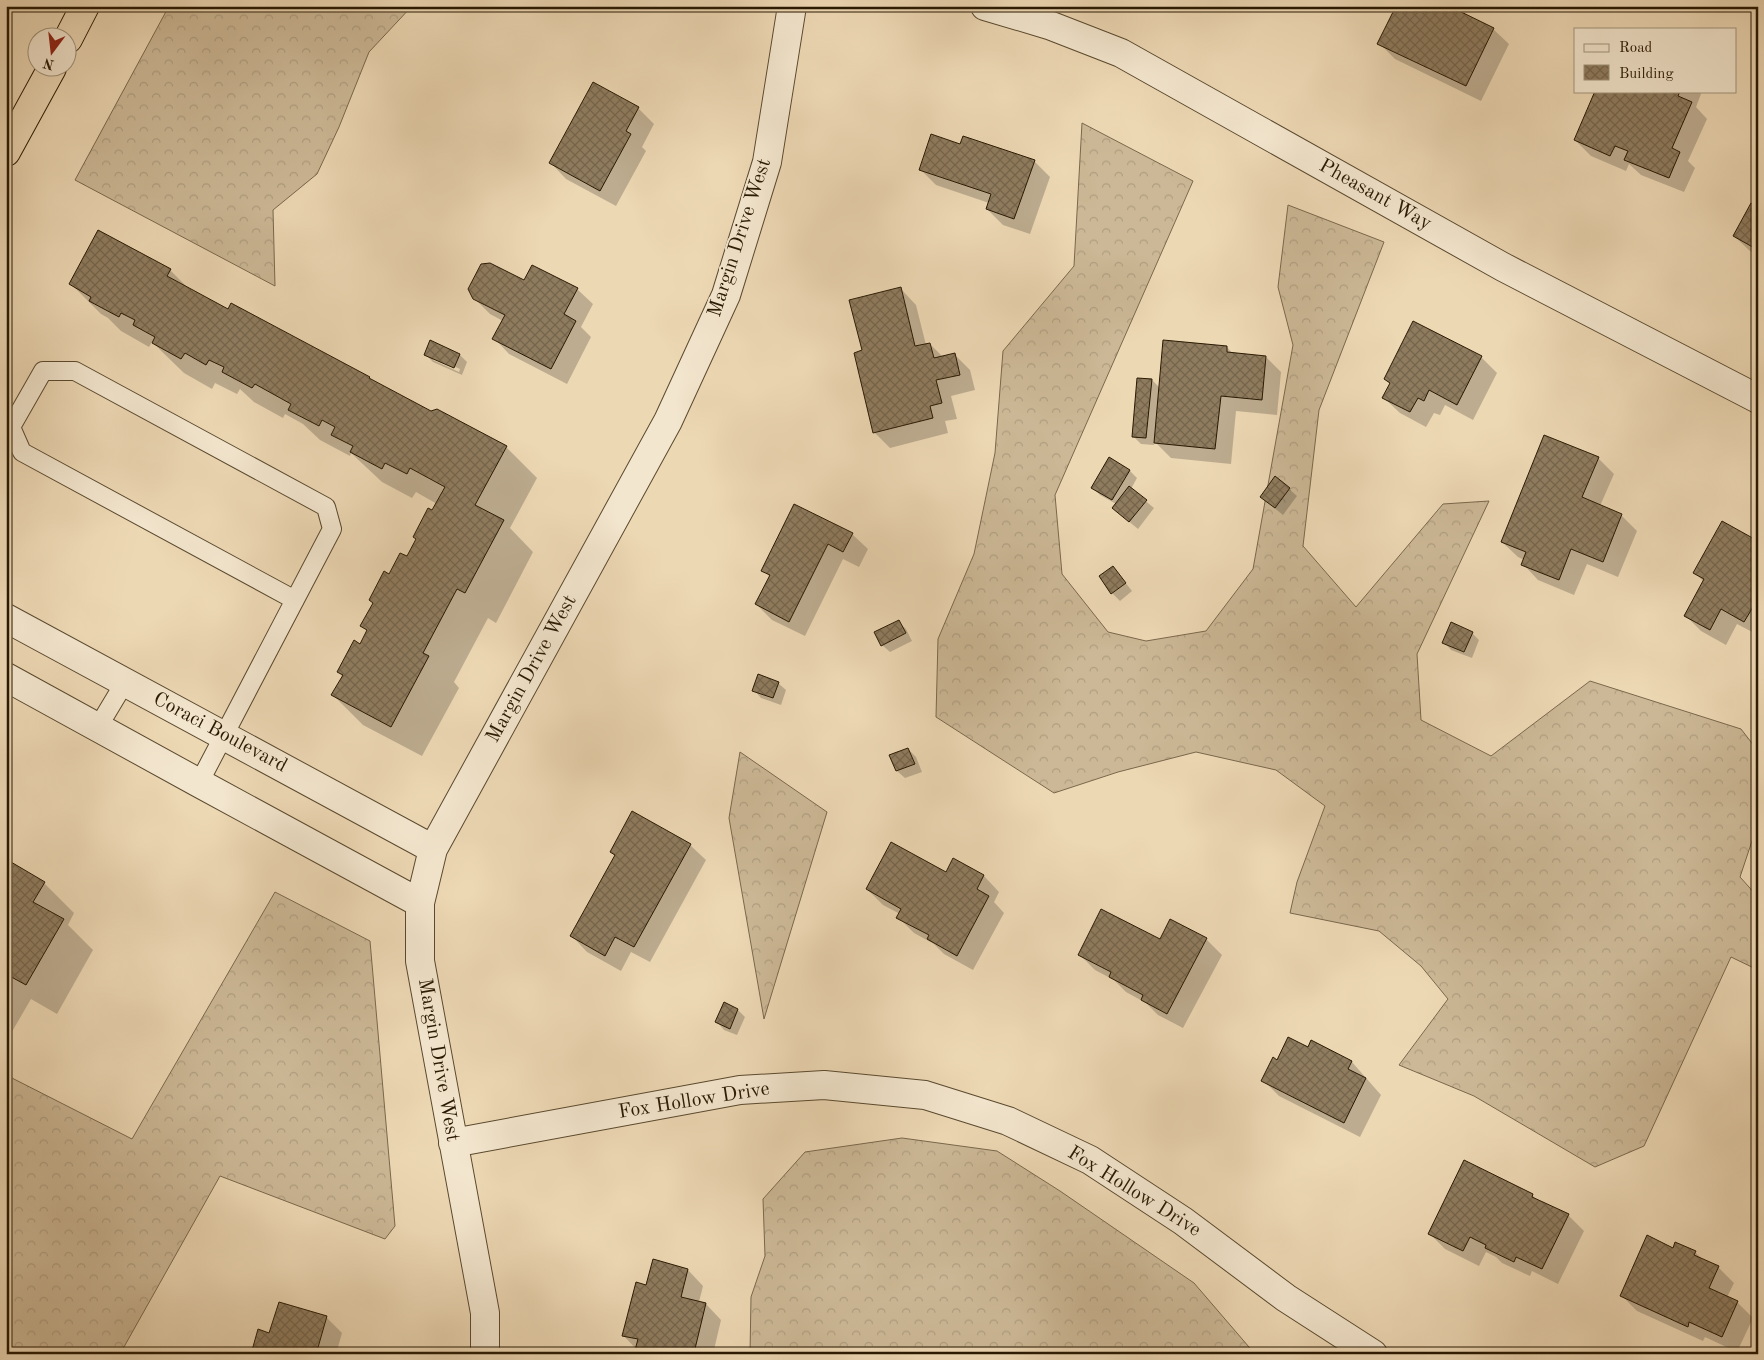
<svg xmlns="http://www.w3.org/2000/svg" width="1764" height="1360" font-family="'Old Standard TT',serif">
<defs>
<pattern id="forest-crowns" width="20" height="18" patternUnits="userSpaceOnUse" patternTransform="scale(1.25)"><rect width="20" height="18" fill="#ccb896"/><path d="M2 6a3 3 0 1 1 6 0M12 15a3 3 0 1 1 6 0" fill="none" stroke="#af9e80"/></pattern>
<pattern id="building-cross-hatch" width="8" height="8" patternUnits="userSpaceOnUse" patternTransform="scale(1.25)"><rect width="8" height="8" fill="#8f7c5f"/><path d="M0 0l8 8M0 8l8-8" fill="none" stroke="#75654c"/></pattern>
</defs>
<rect width="100%" height="100%" fill="#edd8b4"/>
<filter id="stains"><feTurbulence type="fractalNoise" baseFrequency=".004" numOctaves="4"/><feColorMatrix values="0 0 0 0 .2 0 0 0 0 .09 0 0 0 0 .02 0 0 0 .5 -.17"/></filter>
<radialGradient id="worn" r=".72"><stop offset=".6" stop-color="#630" stop-opacity="0"/><stop offset="1" stop-color="#630" stop-opacity=".3"/></radialGradient>
<path fill="url(#forest-crowns)" stroke="#7a684c" d="M169,6H412L369,52L339,127L317,174L273,210L275,286L75,180Z
M1082,123L1193,181L1055,495L1062,574L1108,632L1146,641L1206,631L1253,569L1293,345L1278,287L1288,205L1384,242L1319,410L1303,546L1356,607L1443,504L1489,501L1417,654L1421,720L1491,756L1590,681L1741,729L1758,751V823L1740,877L1758,897V970L1731,957L1644,1146L1595,1167L1474,1096L1399,1065L1448,999L1421,966L1379,931L1290,913L1297,882L1325,806L1276,770L1196,752L1118,772L1054,793L936,717L938,639L974,554L995,453L1003,351L1074,266Z
M740,752L827,812L764,1019L729,818Z
M275,892L370,941L395,1226L385,1239L220,1176L120,1354H6V1075L132,1139Z
M902,1138L997,1151L1060,1191L1194,1283L1255,1354H750L751,1297L765,1256L763,1199L805,1152Z"/>
<path fill="#0003" fill-rule="evenodd" d="M1397,6H1457L1466,15L1493,29L1509,44L1481,101L1395,59L1379,43Z
M594,84L638,108L654,124L642,147L646,151L616,206L566,179L551,163Z
M1606,91H1699L1701,94L1696,107L1707,119L1688,161L1695,168L1684,192L1641,175L1629,164L1626,171L1591,156L1575,140Z
M961,146L1034,161L1050,177L1030,234L1003,225L987,209L989,203L936,185L920,169Z
M1758,208V256L1750,251L1734,236Z
M170,270L189,289L228,310L232,304L369,378L374,382L431,413L506,447L537,478L510,528L533,552L496,623L488,618L454,682L459,688L422,756L363,725L333,695L343,677L338,672L361,646L368,632L362,626L374,604L370,600L389,575L407,558L437,504L416,492L412,498L382,482L351,453L350,456L320,440L303,424L285,414L283,418L254,402L241,390L240,389L237,394L215,383L212,389L184,373L152,342L149,347L121,331L108,318L101,314L71,284Z
M525,282L577,289L593,304L581,327L591,337L567,384L509,354L494,338L503,321L490,314L474,298Z
M901,289L916,305L926,345L930,344L943,357L954,354L970,370L975,390L951,396L957,419L945,421L948,433L890,448L874,432L863,351Z
M431,342L460,355L467,362L462,375L433,362L426,355ZM433,357L460,369L459,372L433,360Z
M1227,347L1233,354L1266,357L1281,372L1277,415L1236,411L1231,464L1171,458L1154,441V445L1141,444L1133,436L1152,380L1160,388Z
M1481,357L1497,373L1473,420L1445,405L1440,415L1434,413L1426,427L1400,413L1384,398L1391,385L1385,379Z
M1598,458L1614,474L1600,506L1621,515L1637,531L1618,577L1587,564L1574,595L1538,580L1523,564L1524,560L1518,557L1502,542Z
M1110,459L1130,471L1137,478L1131,489L1154,508L1138,529L1121,515L1116,504L1100,495L1093,488Z
M1289,489L1297,496L1283,515L1261,497Z
M852,534L868,549L859,567L843,559L805,636L772,620L756,604L770,577L763,570Z
M1758,542V635L1737,624L1726,645L1701,631L1685,615L1704,582L1695,573Z
M1113,567L1132,591L1120,601L1112,593Z
M899,622L906,629L912,641L890,652L882,645Z
M1472,633L1479,640L1472,658L1451,650L1444,642Z
M778,683L786,690L781,705L761,698L754,690Z
M908,749L916,757L922,772L905,778L897,771L891,756Z
M690,845L706,860L650,962L631,952L621,971L587,952L572,936L615,856L611,852Z
M954,860L984,876L999,892L994,902L1004,913L973,970L944,954L934,944L914,933L898,917L900,914L883,905L867,889L946,873Z
M6,873L44,883L74,913L68,925L93,950L57,1014L31,999L6,1042Z
M1171,921L1206,939L1222,955L1183,1028L1158,1015L1146,1003L1126,992L1114,980L1095,970L1079,954L1160,941Z
M738,1010L745,1017L737,1035L724,1030L717,1022Z
M1312,1042L1352,1062L1381,1095L1360,1137L1279,1096L1263,1080L1277,1061L1309,1048Z
M1532,1195L1539,1202L1568,1215L1584,1231L1558,1284L1532,1271L1530,1276L1502,1263L1496,1257L1486,1252L1479,1266L1445,1249L1430,1234Z
M1676,1244L1695,1252L1703,1260L1718,1267L1734,1283L1727,1297L1737,1302L1753,1318L1737,1352L1705,1337L1703,1341L1637,1311L1621,1295L1673,1249Z
M688,1270L703,1286L699,1302L706,1304L721,1320L713,1354H635L636,1349L623,1335L647,1287Z
M326,1317L342,1333L336,1354H252L270,1334Z"/>
<path fill="url(#building-cross-hatch)" stroke="#291902" d="M1396,6H1449L1494,28L1466,86L1377,44Z
M593,82L639,107L626,131L631,134L600,191L549,163Z
M1595,91H1680L1678,96L1692,102L1672,148L1680,152L1669,178L1624,160L1628,151L1615,146L1610,156L1574,140Z
M931,134L960,144L963,136L1035,160L1014,219L986,209L991,194L919,170Z
M1751,203L1758,207V250L1733,236Z
M98,230L171,269L167,276L228,309L231,303L370,377L369,378L431,411L437,409L507,446L475,505L504,520L465,593L457,589L423,653L429,656L391,727L331,695L343,675L337,672L354,640L360,644L367,630L360,626L373,603L369,600L384,571L389,574L400,553L407,556L416,539L413,537L428,508L432,510L445,487L410,468L407,474L385,463L382,469L350,452L353,446L331,435L335,427L322,420L319,426L288,410L291,404L255,384L252,388L222,372L224,367L209,360L206,365L185,353L181,359L152,343L155,337L133,325L135,320L121,313L119,317L89,301L91,297L69,284Z
M490,263L524,280L532,265L578,288L564,314L576,321L551,369L492,339L505,315L473,299L468,289L481,264Z
M901,287L915,346L930,343L934,358L955,353L960,375L936,380L942,403L930,406L933,418L873,433L854,353L862,350L849,300Z
M1413,321L1482,356L1457,405L1429,390L1424,401L1418,398L1410,412L1382,398L1390,383L1384,379Z
M430,340L460,354L454,368L424,355Z
M1163,340L1227,346V352L1266,356L1262,400L1221,396L1215,449L1154,443Z
M1137,378L1152,379L1146,438L1132,437Z
M1544,435L1599,457L1582,497L1622,514L1603,562L1571,549L1559,580L1521,565L1526,552L1501,542Z
M1109,457L1130,470L1112,500L1091,488Z
M1275,476L1290,488L1275,508L1260,497Z
M1129,486L1147,500L1129,522L1112,508Z
M794,504L853,533L843,552L828,544L789,622L755,604L770,575L761,571Z
M1722,521L1758,541V609L1753,607L1744,622L1721,609L1710,630L1684,616L1704,579L1693,573Z
M1113,566L1126,583L1111,594L1099,576Z
M899,620L906,633L881,646L874,632Z
M1451,622L1473,632L1464,652L1442,643Z
M758,674L779,682L773,698L752,691Z
M908,748L915,764L896,771L889,755Z
M632,811L691,844L634,947L615,937L605,956L570,936L615,855L610,852Z
M891,842L946,872L953,858L984,875L977,889L989,896L957,956L927,939L929,935L896,918L901,909L866,889Z
M11,862L45,882L33,902L64,919L26,985L6,974V870Z
M1101,909L1160,939L1170,919L1207,938L1167,1014L1141,1000L1143,995L1109,977L1111,972L1078,955Z
M724,1002L738,1009L730,1029L715,1022Z
M1288,1037L1308,1047L1311,1040L1352,1061L1348,1069L1366,1078L1344,1123L1261,1081L1273,1057L1277,1060Z
M1464,1160L1533,1194L1532,1197L1569,1214L1542,1269L1516,1257L1514,1262L1485,1248L1486,1245L1470,1237L1463,1251L1428,1234Z
M1647,1235L1673,1248L1675,1242L1696,1251L1694,1255L1719,1266L1709,1288L1738,1301L1722,1337L1689,1322L1688,1327L1620,1296Z
M653,1259L688,1269L681,1297L706,1303L694,1353L685,1350L684,1354H634L638,1339L622,1336L636,1282L646,1285Z
M279,1302L327,1316L317,1351L312,1350L311,1354H251L258,1329L269,1333Z"/>
<g fill="none" stroke-linecap="round" stroke-linejoin="round">
<g stroke="#5a492e" stroke-width="20">
<path id="lane" d="M98,727L125,682
M199,783L332,529L326,507L75,371H43L11,427L22,452L295,600"/>
</g>
<g stroke="#5a492e" stroke-width="30">
<path id="street" d="M985,6L1049,25L1121,53L1503,267L1758,399
M6,618L433,849
M6,677L199,783L420,903
M453,1143L740,1090L824,1085L925,1095L1008,1121L1090,1160L1183,1221L1286,1298L1373,1354
M485,1354V1313L420,961V903L433,849L668,421L726,295L767,162L792,6"/>
</g>
<g stroke="#291902" stroke-width="30">
<path id="highway" d="M68,39L85,6
M6,152L52,68"/>
</g>
<use href="#lane" stroke="#f3e6ce" stroke-width="18"/>
<use href="#street" stroke="#f3e6ce" stroke-width="28"/>
<use href="#highway" stroke="#edd8b4" stroke-width="28"/>
</g>
<g text-anchor="middle" dominant-baseline="central" stroke-width="4" stroke-linejoin="round" paint-order="stroke">
<g font-size="20" fill="#291902" stroke="#f3e6ce">
<text transform="translate(1375 195) rotate(29)">Pheasant Way</text>
<text transform="translate(740 238) rotate(-72)">Margin Drive West</text>
<text transform="translate(532 669) rotate(-61)">Margin Drive West</text>
<text transform="translate(220 733) rotate(28)">Coraci Boulevard</text>
<text transform="translate(438 1060) rotate(80)">Margin Drive West</text>
<text transform="translate(694 1101) rotate(-9)">Fox Hollow Drive</text>
<text transform="translate(1134 1192) rotate(32)">Fox Hollow Drive</text>
</g>
</g>
<rect width="1764" height="1360" fill="none" stroke="#edd8b4" stroke-width="25"/>
<rect x="8" y="8" width="1749" height="1345" fill="none" stroke="#291902" stroke-width="2.5"/>
<rect x="12" y="12" width="1739" height="1335" fill="none" stroke="#291902"/>
<rect x="1574" y="28" width="162" height="65" fill="#f3e6ce" stroke="#a2947c"/>
<rect x="1584" y="44" width="25" height="8" fill="#f3e6ce" stroke="#a2947c"/>
<text x="1619" y="52" font-size="15" fill="#291902">Road</text>
<rect x="1584" y="65" width="25" height="15" fill="url(#building-cross-hatch)" stroke="#a2947c"/>
<text x="1619" y="78" font-size="15" fill="#291902">Building</text>
<g transform="translate(52 52) rotate(195)"><circle r="24" fill="#f3e6ce" stroke="#a2947c"/>
<path d="M0-4L9 19L0 12L-9 19Z" fill="#8f2418"/>
<text y="-8" font-size="14" font-weight="bold" text-anchor="middle" fill="#291902">N</text>
</g>
<rect width="100%" height="100%" filter="url(#stains)"/>
<rect width="100%" height="100%" fill="url(#worn)"/>
</svg>
